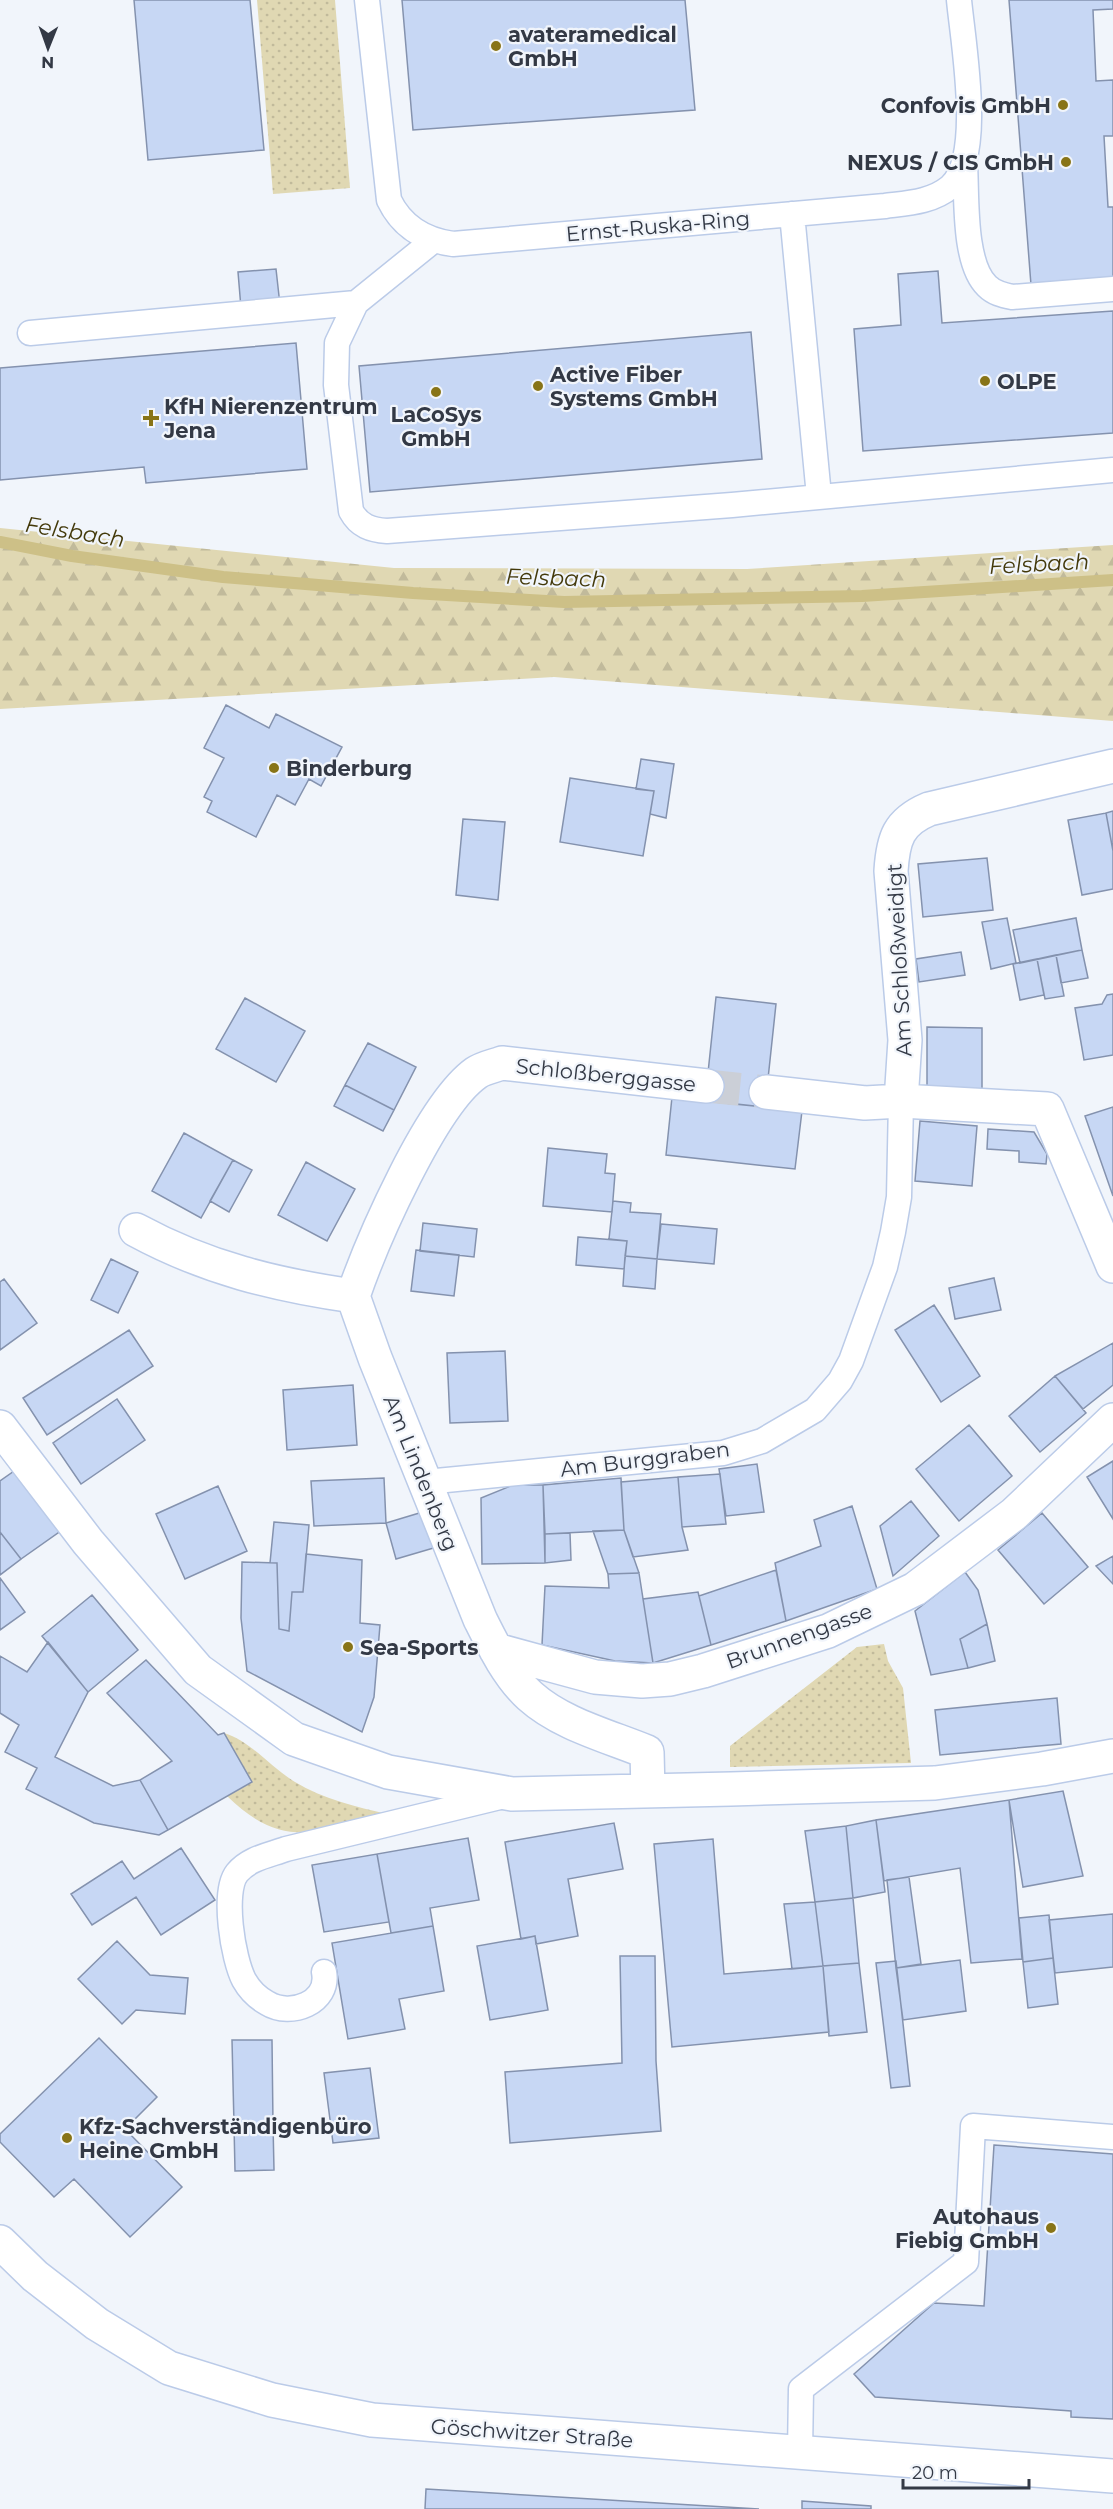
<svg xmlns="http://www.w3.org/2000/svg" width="1113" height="2509" font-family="Montserrat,sans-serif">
<defs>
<pattern id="grass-dots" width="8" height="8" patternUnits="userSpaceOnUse" patternTransform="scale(1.5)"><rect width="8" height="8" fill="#e0d8b3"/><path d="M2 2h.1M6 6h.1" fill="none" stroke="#c1ba9b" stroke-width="1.8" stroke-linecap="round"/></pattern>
<pattern id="forest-firs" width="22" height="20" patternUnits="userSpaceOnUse" patternTransform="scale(1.5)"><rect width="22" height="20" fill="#e0d8b3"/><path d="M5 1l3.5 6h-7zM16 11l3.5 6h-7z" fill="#c1ba9b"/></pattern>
</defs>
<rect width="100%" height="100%" fill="#f1f5fb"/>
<path fill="url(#grass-dots)" d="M257,0H335L350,188L273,194Z
M884,1644L888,1661L903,1688L911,1763L730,1767V1746L857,1647Z
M224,1733C251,1741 271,1768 295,1782C323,1799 357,1807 387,1814C320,1832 283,1851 227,1796L252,1782Z"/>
<path fill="url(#forest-firs)" d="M0,528L394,568L747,569L1113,545V721L554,677L0,709Z"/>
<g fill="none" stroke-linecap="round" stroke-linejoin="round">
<path stroke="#cdc087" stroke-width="12" d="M0,542L72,556L223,577L413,593L564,602L862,596L1113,580"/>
</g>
<path fill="#c7d7f4" stroke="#8492ae" stroke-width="1.5" d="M134,0H250L264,150L148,160Z
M402,0H685L695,110L413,130Z
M1009,0H1113V9L1093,10L1096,81L1113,80V136H1104L1108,207H1113V279L1031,285Z
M276,269L280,305L241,308L238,272Z
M938,271L942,323L1113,311V433L863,451L854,329L901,325L898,274Z
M751,332L762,459L370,492L359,366Z
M296,343L307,469L146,483L144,467L0,480V368Z
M226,705L269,728L276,714L342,747L321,786L309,779L295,805L277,795L256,837L207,812L212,801L204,797L224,758L204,748Z
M641,759L674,764L666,818L650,814L654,791L636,789Z
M570,778L654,791L643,856L560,842Z
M1113,811V851L1106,813Z
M1106,813L1113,851V889L1082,895L1068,820Z
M463,819L505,822L498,900L456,895Z
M987,858L993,910L923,917L918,864Z
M1007,918L1016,963L991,969L982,922Z
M1076,918L1082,950L1020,963L1013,930Z
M1082,950L1088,978L1061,983L1056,955Z
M961,952L965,975L919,982L916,959Z
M1056,955L1064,996L1045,999L1037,959Z
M1037,959L1044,995L1020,1000L1013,964Z
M1113,994V1055L1084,1060L1075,1008L1102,1004L1107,995Z
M716,997L776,1004L765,1107L705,1101Z
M245,998L305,1031L276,1082L216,1049Z
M927,1027L982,1028V1091H927Z
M368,1043L416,1067L394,1110L345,1085Z
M345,1085L394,1110L383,1131L334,1106Z
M672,1097L802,1111L795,1169L666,1155Z
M1113,1107V1196L1085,1116Z
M920,1121L977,1126L972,1186L915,1181Z
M988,1129L1034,1132L1047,1154L1046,1164L1019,1162V1151L987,1149Z
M184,1133L233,1160L201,1218L152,1191Z
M548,1148L607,1154L605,1173L615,1174L612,1212L543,1206Z
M233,1160L252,1170L229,1212L210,1201Z
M306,1162L355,1189L327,1241L278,1215Z
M613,1201L631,1203L630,1212L661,1214L657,1259L625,1256L627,1241L609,1239Z
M423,1223L477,1229L474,1257L420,1251Z
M661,1224L717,1229L714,1264L657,1259Z
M578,1237L627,1241L624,1269L576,1265Z
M416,1250L459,1255L454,1296L411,1291Z
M625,1256L657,1259L655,1289L623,1286Z
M111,1259L138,1272L118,1313L91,1300Z
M994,1278L1001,1310L955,1319L949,1288Z
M4,1279L37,1323L0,1350V1282Z
M934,1305L980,1376L941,1402L895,1330Z
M129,1330L153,1366L47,1435L23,1398Z
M1113,1343V1385L1083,1409L1055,1376Z
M505,1351L508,1421L450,1423L447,1353Z
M1055,1376L1086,1413L1040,1452L1009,1416Z
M353,1385L357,1445L287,1450L283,1390Z
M117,1399L145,1440L81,1484L53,1443Z
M969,1425L1012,1476L959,1521L916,1469Z
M1113,1461V1519L1087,1477Z
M757,1464L764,1512L726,1516L719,1469Z
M17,1469L62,1530L21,1559L0,1532V1481Z
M720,1474L726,1524L682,1527L678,1477Z
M678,1477L682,1527L688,1550L633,1557L624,1530L621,1482Z
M384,1478L386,1523L314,1526L311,1481Z
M621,1478L624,1530L545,1534L543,1485Z
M513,1485H543L545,1563L482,1564L481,1498Z
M218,1486L247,1551L185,1579L156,1514Z
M911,1501L939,1536L893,1576L880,1526Z
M852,1506L877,1589L786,1621L775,1563L821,1546L814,1520Z
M426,1511L437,1547L396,1559L386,1523Z
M1042,1513L1088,1567L1044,1604L998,1550Z
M274,1522L309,1525L303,1592H292L289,1631L279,1629L277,1563H270Z
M624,1530L639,1573L608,1574L593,1531Z
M0,1532L21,1559L0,1575Z
M570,1533L571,1560L545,1563V1534Z
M306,1554L362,1560L360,1623L380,1625L374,1697L362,1732L247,1671L241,1618L242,1562L277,1563L279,1629L289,1631L292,1592H303Z
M1113,1556V1584L1096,1566Z
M776,1570L786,1621L711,1645L699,1596Z
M965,1572L978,1590L987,1624L960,1639L968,1668L931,1675L915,1611Z
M639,1573L653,1663L615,1661L542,1645L545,1586L609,1588L608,1574Z
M0,1578L25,1612L0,1630Z
M698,1592L711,1645L653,1663L643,1599Z
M92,1595L138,1650L88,1692L42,1636Z
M987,1624L995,1661L968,1668L960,1639Z
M48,1642L88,1692L55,1757L113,1786L140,1780L168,1830L159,1835L94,1823L26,1789L37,1768L5,1752L19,1725L0,1713V1656L27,1672Z
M146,1660L218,1735L224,1733L252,1782L168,1830L140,1780L172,1761L107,1693Z
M1057,1698L1061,1744L940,1755L935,1710Z
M1063,1791L1083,1876L1023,1887L1009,1800Z
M1009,1800L1022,1959L971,1963L960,1868L884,1881L876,1820Z
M876,1820L885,1892L853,1898L846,1826Z
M614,1823L623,1869L568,1879L578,1936L536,1944L535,1936L521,1939L505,1842Z
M846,1826L853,1898L815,1902L805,1831Z
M468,1838L479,1900L430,1908L433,1926L391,1933L377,1854Z
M713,1839L724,1974L823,1966L829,2032L672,2047L654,1844Z
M181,1848L215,1900L161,1935L136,1897L92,1925L71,1894L122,1861L134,1879Z
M377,1854L389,1922L324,1932L312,1865Z
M909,1877L921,1964L896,1968L887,1880Z
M853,1898L859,1963L823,1966L815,1902Z
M815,1902L823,1966L792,1969L784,1904Z
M1113,1914V1967L1055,1973L1049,1920Z
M1049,1915L1053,1958L1023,1962L1019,1918Z
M433,1926L444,1991L399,1999L405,2029L348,2039L332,1943Z
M535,1936L548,2010L490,2020L477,1946Z
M117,1941L150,1975L188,1978L185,2014L136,2010L122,2024L78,1979Z
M620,1956H655L656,2061L661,2131L510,2143L505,2072L622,2063Z
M1053,1958L1058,2004L1028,2008L1023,1962Z
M960,1960L966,2011L903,2020L896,1968Z
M896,1961L910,2086L891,2088L876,1963Z
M859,1963L867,2032L829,2036L823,1966Z
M99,2038L157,2097L125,2129L182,2187L130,2237L74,2179L54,2197L0,2142V2134Z
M232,2040H272L273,2124L234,2125Z
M370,2068L379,2138L333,2143L324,2073Z
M273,2124L274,2170L235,2171L234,2125Z
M994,2145L1113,2154V2419L1071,2417V2411L875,2397L854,2374L934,2303L984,2306Z
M426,2489L759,2509H425Z
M802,2501L871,2506V2509H802Z"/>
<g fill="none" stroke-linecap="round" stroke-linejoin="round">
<path stroke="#cbcfd7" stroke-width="33" stroke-dasharray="33 16" stroke-linecap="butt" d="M707,1086L766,1092"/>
<g stroke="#bbcbe8" stroke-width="27">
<path id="lane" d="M367,0L389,200C402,227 424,240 453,244L885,206C908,203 932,202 950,187C984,158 963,43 959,0
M965,164C967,196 963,263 987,286C994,293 1002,295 1012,297L1113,289
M792,214L819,496
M434,240L356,303L337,343L336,385L351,511C359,526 371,530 387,531L732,505L1113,470
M30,333L356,303
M426,1482L723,1453L762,1441L815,1410L840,1381L851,1361L885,1267L893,1232L899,1197L901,1101
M324,1972C330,2002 291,2018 267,2003C258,1998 249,1989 244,1980C233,1959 222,1892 237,1873C249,1858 270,1855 286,1849L504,1796
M800,2453L801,2389L966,2262L973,2126L1113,2137"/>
</g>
<g stroke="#bbcbe8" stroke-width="36">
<path id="street" d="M766,1092L865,1103L901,1101L1047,1109L1113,1266
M901,1101L905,1040L891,871C893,839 898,822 929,809L1113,766
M136,1230C206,1268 276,1285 353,1296L375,1358L480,1619C493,1645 508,1676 530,1696C561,1724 608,1736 647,1752L648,1791
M353,1296C372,1241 431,1105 476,1073C483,1068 494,1066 502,1063L707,1086
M0,1427L88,1542L198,1670L294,1739L388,1772L512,1794L731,1789L935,1783L1042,1769L1113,1756
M496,1650L595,1677L642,1681L670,1679L703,1671L828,1631L915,1589L1014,1514L1113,1420"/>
</g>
<g stroke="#bbcbe8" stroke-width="36">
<path id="secondary" d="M0,2242L35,2276L97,2324L169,2368L272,2400L372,2420L1113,2476"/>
</g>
<use href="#lane" stroke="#fff" stroke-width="24"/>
<use href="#street" stroke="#fff" stroke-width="33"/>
<use href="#secondary" stroke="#fff" stroke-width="33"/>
</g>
<g fill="#887417" stroke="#f1f5fb" stroke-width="2">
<circle cx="496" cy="46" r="6"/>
<circle cx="1063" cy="105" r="6"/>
<circle cx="1066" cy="162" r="6"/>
<circle cx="985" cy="381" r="6"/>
<circle cx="538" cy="386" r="6"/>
<circle cx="436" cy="392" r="6"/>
<path d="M148 409h6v6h6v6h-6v6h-6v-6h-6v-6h6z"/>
<circle cx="274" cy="768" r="6"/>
<circle cx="348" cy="1647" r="6"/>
<circle cx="67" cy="2138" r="6"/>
<circle cx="1051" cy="2228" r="6"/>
</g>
<g text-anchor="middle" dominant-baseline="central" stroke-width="4.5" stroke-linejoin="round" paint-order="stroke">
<g font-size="21" font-weight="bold" fill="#333945" stroke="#f1f5fb" text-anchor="start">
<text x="508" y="34">avateramedical<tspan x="508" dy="24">GmbH</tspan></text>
<text x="1051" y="105" text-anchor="end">Confovis GmbH</text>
<text x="1054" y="162" text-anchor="end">NEXUS / CIS GmbH</text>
<text x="550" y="374">Active Fiber<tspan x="550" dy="24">Systems GmbH</tspan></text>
<text x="997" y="381">OLPE</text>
<text x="164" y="406">KfH Nierenzentrum<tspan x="164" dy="24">Jena</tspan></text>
<text x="436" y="414" text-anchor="middle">LaCoSys<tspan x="436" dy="24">GmbH</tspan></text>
<text x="286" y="768">Binderburg</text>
<text x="360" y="1647">Sea-Sports</text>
<text x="79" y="2126">Kfz-Sachverständigenbüro<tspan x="79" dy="24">Heine GmbH</tspan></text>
<text x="1039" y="2216" text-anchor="end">Autohaus<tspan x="1039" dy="24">Fiebig GmbH</tspan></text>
</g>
<g font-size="21" fill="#333945" stroke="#f1f5fb">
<text transform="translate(658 226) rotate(-5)">Ernst-Ruska-Ring</text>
<text transform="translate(899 960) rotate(-93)">Am Schloßweidigt</text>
<text transform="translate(606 1075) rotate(6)">Schloßberggasse</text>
<text transform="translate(645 1459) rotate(-7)">Am Burggraben</text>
<text transform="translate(421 1473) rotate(68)">Am Lindenberg</text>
<text transform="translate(799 1636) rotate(-20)">Brunnengasse</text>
<text transform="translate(532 2433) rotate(4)">Göschwitzer Straße</text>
</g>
<g font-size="22" font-style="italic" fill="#43390a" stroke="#f1f5fb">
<text transform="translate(75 532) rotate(9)">Felsbach</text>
<text transform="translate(1039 564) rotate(-3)">Felsbach</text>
<text transform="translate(556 578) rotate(2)">Felsbach</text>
</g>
</g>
<g transform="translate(48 48) rotate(181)" stroke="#f1f5fb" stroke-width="4.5" paint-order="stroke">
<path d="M0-4.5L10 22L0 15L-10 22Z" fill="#333945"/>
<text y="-9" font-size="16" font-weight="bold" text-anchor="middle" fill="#333945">N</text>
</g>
<path d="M903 2479v9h126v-9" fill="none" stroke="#333945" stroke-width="3"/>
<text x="912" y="2479" font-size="18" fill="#333945" stroke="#f1f5fb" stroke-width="4.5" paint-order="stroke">20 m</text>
</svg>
